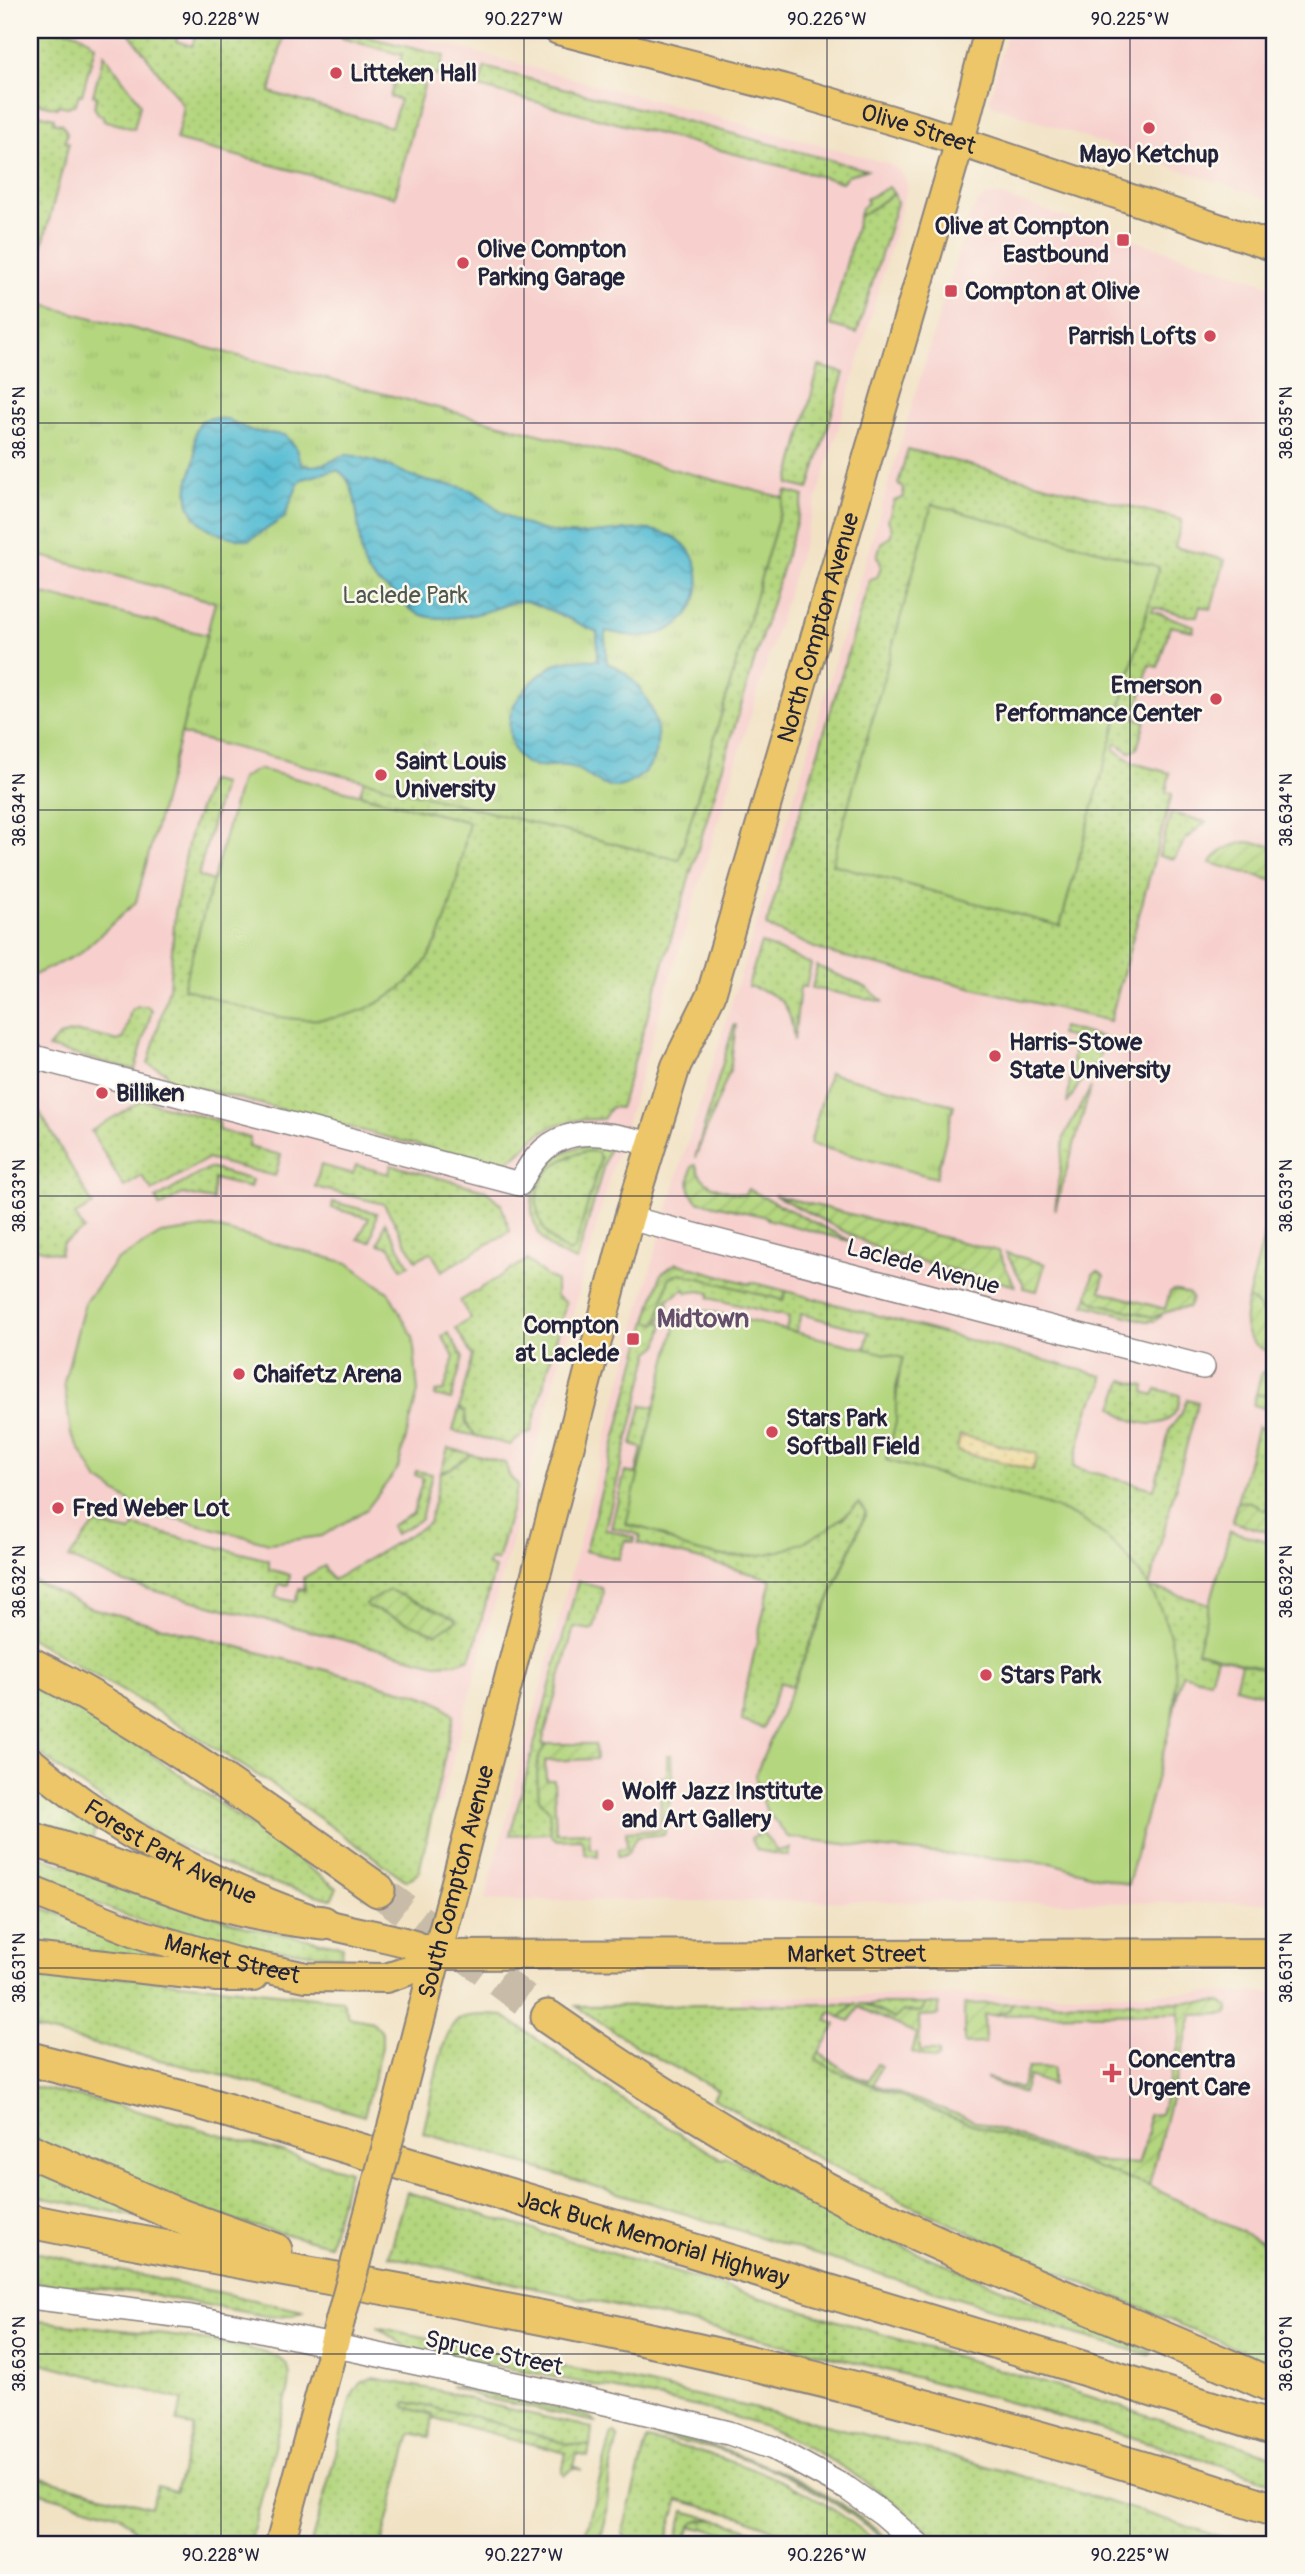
<svg xmlns="http://www.w3.org/2000/svg" width="1305" height="2574" font-family="Pangolin,sans-serif">
<defs>
<pattern id="grass-dots" width="8" height="8" patternUnits="userSpaceOnUse" patternTransform="scale(1.75)"><rect width="8" height="8" fill="#b4d67e"/><path d="M2 2h.1M6 6h.1" fill="none" stroke="#9ab76e" stroke-width="1.8" stroke-linecap="round"/></pattern>
<pattern id="sand-dots" width="8" height="8" patternUnits="userSpaceOnUse" patternTransform="scale(1.75)"><rect width="8" height="8" fill="#eeda9e"/><path d="M2 2h.1M6 6h.1" fill="none" stroke="#ccbb89" stroke-width="1.8" stroke-linecap="round"/></pattern>
<pattern id="park-tufts" width="24" height="20" patternUnits="userSpaceOnUse" patternTransform="scale(1.75)"><rect width="24" height="20" fill="#b4d67e"/><path d="M3 7l-1-3M5 7V3M7 7l1-3M15 17l-1-3M17 17v-4M19 17l1-3" fill="none" stroke="#9ab76e"/></pattern>
<pattern id="garden-furrows" width="10" height="10" patternUnits="userSpaceOnUse" patternTransform="scale(1.75)"><rect width="10" height="10" fill="#b4d67e"/><path d="M-1 1l2-2M0 10L10 0M9 11l2-2" fill="none" stroke="#9ab76e"/></pattern>
<pattern id="water-waves" width="16" height="10" patternUnits="userSpaceOnUse" patternTransform="scale(1.75)"><rect width="16" height="10" fill="#55bcd3"/><path d="M0 5q4-4 8 0t8 0" fill="none" stroke="#4698ac"/></pattern>
</defs>
<rect width="100%" height="100%" fill="#fbf7ec"/>
<filter id="ink" filterUnits="userSpaceOnUse"><feTurbulence type="fractalNoise" baseFrequency=".0143" numOctaves="2"/><feDisplacementMap in="SourceGraphic" scale="14" xChannelSelector="R" yChannelSelector="G"/><feConvolveMatrix kernelMatrix="1 2 1 2 8 2 1 2 1" color-interpolation-filters="sRGB"/></filter>
<filter id="wash" filterUnits="userSpaceOnUse"><feTurbulence type="fractalNoise" baseFrequency=".00686" numOctaves="4" result="noise"/><feDisplacementMap in="SourceGraphic" scale="28" xChannelSelector="R" yChannelSelector="G"/><feGaussianBlur stdDeviation="1.57" result="paint"/><feColorMatrix in="noise" values="0 0 0 0 0 0 0 0 0 0 0 0 0 0 0 0 0 1.4 0 .05"/><feComposite in="paint" operator="in"/></filter>
<g filter="url(#wash)">
<rect width="100%" height="100%" fill="#f1e2c4"/>
<path fill="#f7d0cd" d="M30,30H394L887,163L901,171L908,185L854,377L611,1173L440,1806L88,1607L30,1579Z
M1008,30H1275V202L993,106L990,100L991,93Z
M989,195H999L1275,287V1903L485,1900L649,1275L679,1170L751,941L967,222L977,202Z
M1275,1992V2248L1149,2186L834,2070L760,2020L741,2004V1997Z"/>
<path fill="url(#grass-dots)" stroke="#6b7c5c" stroke-width="2" d="M30,30C56,30 75,25 95,46L82,95L79,94L76,104L67,107L58,105L57,108L30,101Z
M127,30H179L176,41L192,46L197,31L194,30H285L270,92L391,127L400,100L390,97L402,55L342,38L344,31L444,56L438,76L427,74L395,197L176,140L183,112L182,104Z
M104,54L138,100L140,105L134,129L103,120L104,116L99,115L94,107L97,97L93,95Z
M485,67L867,170L848,175L842,182L479,87Z
M30,112L54,118L53,122L62,124L67,133L65,142L69,143L30,294Z
M894,194L897,203L857,333L830,325L859,216C873,211 880,200 894,194Z
M819,366L844,373L809,489L788,484Z
M908,449L1182,520L1175,547L1225,560L1211,609L1200,606L1197,616H1188L1154,607L1152,611L1194,626L1193,631L1170,626L1158,667L1149,665L1135,718L1145,721L1137,749L1130,752L1116,743L1114,749L1133,763L1170,773L1166,792L1172,794L1110,1021L833,954L817,949L766,926L870,579L877,577C881,570 883,563 877,557L881,543L890,537L892,530L888,520L894,501L904,497L903,488L898,484Z
M786,491L804,496L620,1108L611,1107L603,1119C583,1119 562,1120 544,1131C519,1146 522,1165 485,1163L169,1080L166,1072L148,1064L169,988L175,913L184,864L190,835L209,781L223,784L198,876L213,881L184,987L268,1014L296,1019L469,822L360,794L364,780L679,860Z
M1171,813L1206,822L1186,839L1174,859L1159,856Z
M761,943L811,964L806,987H800L794,1041C790,1004 784,996 748,986Z
M817,966L866,987L884,1002L812,988Z
M138,1006H147L152,1010L135,1070L48,1048C67,1022 91,1035 118,1041L124,1038L131,1010Z
M734,1025H736L730,1070L695,1158Z
M1062,1027L1104,1038L1098,1062L1086,1073L1067,1104L1075,1038L1060,1035Z
M1091,1087L1055,1210L1064,1136Z
M30,1095L93,1205L75,1215L84,1230L63,1243L60,1254L30,1247Z
M142,1100L219,1121L218,1130L250,1138L249,1147L281,1155L275,1176L207,1159L152,1191L142,1176L124,1187L91,1131Z
M588,1151L598,1152L601,1158L575,1248L570,1252C541,1241 526,1201 546,1174C557,1161 572,1154 588,1151Z
M321,1165L353,1174L356,1165L389,1174L391,1165L485,1190L501,1204L510,1231L442,1271L431,1252L416,1260L384,1204L315,1187Z
M209,1168L252,1180L250,1188L214,1179L213,1200L182,1194L160,1207L156,1199Z
M1275,1193V1345C1266,1327 1268,1308 1248,1299Z
M333,1202L377,1213L371,1242L358,1239L369,1218L332,1208Z
M385,1222L409,1265L402,1269L390,1247L379,1244Z
M527,1260L546,1276L556,1281V1296L566,1303L531,1432L524,1434L510,1445L476,1436L466,1423L465,1412L459,1408L472,1356L456,1328L471,1319L460,1301Z
M680,1273L783,1300L786,1291L1103,1376L1102,1387L1089,1407L1073,1467L1154,1489L1170,1429L1181,1414L1187,1399L1198,1402L1149,1587L1210,1604L1197,1651L1217,1657L1210,1681L1182,1674L1172,1719L1176,1692L1160,1608L1144,1579L1121,1551L1097,1530L1070,1514L1043,1504L885,1460C898,1427 894,1392 902,1358L865,1349L869,1332L801,1314L796,1332L786,1330L789,1317L709,1298L710,1293L699,1291L687,1293L685,1289L667,1300L669,1304L660,1322L664,1324L658,1346L650,1352L605,1529L635,1538L634,1542L625,1540L619,1559L585,1551L647,1321L657,1323L669,1278Z
M1088,1296L1094,1302L1153,1317L1162,1316L1154,1321H1146L1085,1305Z
M448,1333L463,1357L451,1400L435,1396L436,1392L444,1391L454,1357L442,1336Z
M1123,1380L1145,1386L1144,1392L1154,1395L1157,1389L1180,1395C1179,1435 1132,1428 1113,1407Z
M1256,1394L1275,1397V1411L1253,1405Z
M642,1405L655,1407L627,1525L654,1531L667,1540L842,1519L859,1503L866,1512L792,1687L780,1682L763,1728L742,1721L744,1698L771,1579L638,1543L640,1535L611,1527L625,1472L636,1474L642,1448L632,1445Z
M1268,1421L1275,1423V1470L1269,1489L1267,1510L1263,1511L1256,1504L1237,1502L1258,1426L1262,1429L1268,1426Z
M471,1454L505,1463L510,1477L518,1485L497,1561L490,1559L488,1566L495,1568L474,1648L470,1658L456,1663L436,1664L125,1583L69,1558L95,1524L131,1532L134,1526L269,1560V1569L290,1575L288,1585L279,1584L275,1597L295,1602L299,1589L305,1590L303,1578L324,1566L333,1580L429,1523L441,1472L446,1471Z
M416,1471L432,1474L421,1519L395,1534L391,1526L413,1513L423,1478L415,1475Z
M30,1579L88,1607L416,1694C431,1699 443,1703 454,1715L419,1872L407,1881L276,1787L152,1708L30,1638Z
M578,1581L601,1587L603,1593L594,1628L591,1630L574,1627L542,1744H548L543,1748L546,1805L549,1810L551,1833L510,1835Z
M1241,1663L1268,1670L1262,1694L1235,1687Z
M30,1681L123,1734L337,1888L331,1899C211,1870 125,1825 30,1745Z
M30,1773L96,1827L91,1842L30,1826Z
M762,1832L777,1851L790,1848L788,1856L757,1850L751,1838Z
M30,1853L247,1927L343,1946L342,1956C292,1951 241,1947 192,1936C136,1923 83,1897 30,1876Z
M30,1903L171,1957L172,1961L30,1946Z
M30,1967L342,2000L349,2017L372,2022L382,2032V2047L364,2116L253,2083L30,2028Z
M1179,2002L1180,2013L994,2015L1009,2010L1012,2003Z
M856,2004L840,2017L831,2012L826,2020L836,2025L816,2059L834,2070L949,2116L1149,2186L1275,2248V2365C1085,2283 890,2207 713,2098L718,2090L644,2051L576,2006Z
M865,2004H926L921,2012L909,2011L894,2019Z
M486,2015L504,2016L627,2103L722,2159L727,2157L878,2236L1152,2352L1150,2355L1068,2332L423,2133C429,2111 441,2028 459,2019C467,2015 477,2015 486,2015Z
M30,2086L116,2105L349,2171L329,2245L206,2214L30,2138Z
M30,2161L164,2222L30,2195Z
M407,2192L1088,2396L1275,2457V2483C986,2385 687,2321 389,2256Z
M30,2251L303,2311L296,2314L271,2317L142,2293L30,2282Z
M30,2320C70,2326 264,2340 284,2362C291,2369 290,2378 289,2387L250,2544H143L129,2523L119,2515L30,2490V2475L151,2507L157,2486L176,2491L194,2427L177,2422L183,2400L30,2360Z
M377,2327C563,2367 750,2404 934,2452C1038,2479 1141,2511 1243,2544H942C893,2498 838,2459 776,2432C725,2411 671,2401 617,2390C548,2375 478,2362 409,2349Z
M373,2378L451,2393L478,2402L592,2428L590,2446L567,2444L476,2417L406,2402L405,2407L433,2415L430,2437L411,2433L382,2544H311L351,2397L360,2383Z
M451,2386L589,2416L595,2422L480,2397Z
M653,2431C744,2451 822,2482 893,2544H889C842,2503 781,2469 721,2451C697,2444 671,2442 648,2433Z
M647,2439C709,2453 769,2470 823,2503C843,2515 862,2530 880,2544H809L742,2517L678,2500L665,2544H634L622,2534Z
M714,2519L737,2525L790,2544H762L703,2527L702,2529L689,2526L695,2522Z"/>
<path fill="url(#sand-dots)" stroke="#887e6c" stroke-width="2" d="M960,1435L1037,1454L1033,1470L957,1451Z"/>
<path fill="url(#park-tufts)" stroke="#6b7c5c" stroke-width="2" d="M39,304L784,498L679,860L181,734L215,602L30,553V340Z
M829,1073L954,1105L936,1178L810,1144Z"/>
<path fill="url(#garden-furrows)" stroke="#6b7c5c" stroke-width="2" fill-rule="evenodd" d="M889,187L894,194C880,200 873,211 859,216L861,208L868,203L866,199Z
M1247,842L1269,845L1275,849V881L1210,863C1220,850 1230,845 1247,842Z
M588,1145L609,1147L577,1261C568,1258 560,1255 552,1249C543,1242 536,1230 533,1218C526,1179 551,1151 588,1145ZM588,1151L597,1152L601,1158L575,1248L570,1252C541,1241 526,1200 546,1174C557,1161 572,1154 588,1151Z
M696,1165C701,1188 724,1190 744,1195L748,1189L853,1242L767,1219V1217L697,1201C686,1190 689,1180 692,1166Z
M774,1195L998,1251L1015,1286L882,1251Z
M1006,1253L1045,1264L1037,1291L1023,1288V1283Z
M676,1263L750,1284L751,1282L786,1291L783,1300L680,1273L669,1278L657,1324L647,1321L661,1274Z
M1098,1271L1104,1276L1100,1291L1165,1309L1170,1292L1174,1290L1189,1294L1192,1298L1189,1307L1176,1309L1153,1317L1094,1302L1088,1296L1093,1274Z
M1248,1299C1265,1307 1275,1336 1275,1354C1245,1345 1240,1327 1248,1299Z
M1262,1372L1275,1377V1397L1256,1394Z
M459,1408L465,1412L466,1423L476,1436L453,1431Z
M448,1448L471,1454L450,1469L441,1472Z
M1275,1470V1522L1272,1533L1232,1522L1237,1502C1249,1500 1255,1503 1263,1510H1267L1269,1489Z
M389,1590L455,1618L456,1621L436,1634L366,1606V1604Z
M548,1744H595L596,1759L545,1761L546,1780H554L556,1833L589,1832L590,1849H598V1857L585,1854L582,1840L579,1839L557,1840L551,1836L549,1810L539,1799C538,1780 532,1757 548,1744Z
M667,1755H671L673,1795L666,1811L665,1834L637,1837C628,1846 633,1855 618,1857V1849L627,1848L626,1832L661,1830L660,1777H667Z
M1179,2002H1221L1229,2007V2011L1225,2014L1192,2015L1149,2186L949,2116L834,2070L816,2059L819,2053L851,2074L868,2081L877,2064L881,2066L873,2084L1087,2161L1138,2164L1148,2133V2115L1160,2114L1180,2040Z
M1012,2003L1009,2010L994,2015H984L985,2043L964,2044V2004Z
M856,2004H865L894,2019L903,2011L921,2012L926,2004H940L938,2015L919,2016L920,2051H936L939,2052L938,2058L935,2060L912,2052L917,2034L859,2007L850,2021L840,2017Z
M1028,2068H1053V2085L1029,2076L1023,2093L986,2080V2078L1021,2089Z
M406,2402L476,2417L567,2444L590,2446L588,2457L576,2454L573,2466L582,2470L574,2468L564,2475L562,2472L566,2453L434,2418L433,2415L405,2407Z
M612,2433H615L618,2438L610,2471L605,2522L599,2544H586L584,2539Z
M684,2511L714,2519C691,2520 690,2523 685,2544H675Z"/>
<path fill="#b4d67e" stroke="#6b7c5c" stroke-width="2" d="M932,504L1159,567L1060,926L832,864Z
M30,582L35,592L207,635L136,902L79,954L30,977Z
M258,769L469,822C460,862 454,904 437,941C413,995 354,1024 297,1019C258,1016 220,999 183,988L241,779Z
M212,1227L348,1263L389,1293L413,1337L418,1392L398,1468L367,1509L322,1536L269,1543L140,1509L97,1479L71,1434L64,1382L85,1302L116,1261L161,1234Z
M691,1310H704L903,1358L896,1383V1422L886,1460C925,1472 965,1482 1004,1493C1026,1499 1049,1504 1070,1514C1127,1542 1170,1602 1175,1666C1177,1683 1174,1701 1172,1719L1128,1885L1051,1863L885,1849L788,1837L766,1810L755,1776L866,1513L859,1503C810,1550 752,1569 686,1548C674,1544 664,1535 653,1531C644,1528 635,1526 626,1524L675,1327L681,1316Z
M1230,1531L1275,1543V1672L1197,1651Z"/>
<path fill="url(#water-waves)" stroke="#3c6f87" stroke-width="2" d="M210,418L227,419L251,431L285,435L295,446L301,464C309,468 323,465 332,461C337,459 339,455 346,455C355,455 367,459 377,462C394,467 409,476 426,481C442,485 458,484 472,491C482,496 490,503 498,510C514,522 537,530 557,533C595,539 639,520 672,536C710,555 706,613 668,630C648,640 627,636 606,631L605,635L607,663C649,677 680,751 636,779C630,783 623,787 616,787C598,788 585,769 568,766C554,764 539,770 526,763C508,754 506,721 514,705C522,690 541,672 556,664C569,658 584,660 598,660L597,632C583,626 534,601 523,601C514,600 505,606 497,608C474,616 430,626 409,608C405,605 402,600 398,596C386,588 369,579 364,564C356,542 362,479 336,470L303,479L299,482L284,518L249,540C218,537 183,524 188,485C189,476 194,467 195,458C196,444 191,434 201,421Z"/>
</g>
<g filter="url(#ink)">
<g fill="none" stroke-linecap="round" stroke-linejoin="round">
<path stroke="#c8bca9" stroke-width="33" stroke-dasharray="33 17" stroke-linecap="butt" d="M378,1890L548,2017"/>
<g stroke="#8a8280" stroke-width="26">
<path id="minor" d="M30,1056L520,1184C549,1120 594,1130 652,1144
M629,1218L1203,1367
M30,2297L191,2317L256,2329L610,2404L729,2433L773,2448L848,2489L882,2513L918,2544"/>
</g>
<g stroke="#8a8280" stroke-width="32">
<g id="major">
<path id="s1" d="M558,30L782,88L922,129L1275,247"/>
<path id="s2" d="M30,1761C112,1831 219,1889 321,1922C360,1935 401,1936 438,1955L1275,1953"/>
<path id="s3" d="M30,1890L143,1935L236,1962L306,1977L386,1978L420,1967L438,1955"/>
<path d="M30,1957L217,1977H253"/>
<path id="s4" d="M395,2116L629,1218L676,1066L711,995L960,141L989,30"/>
<path d="M280,2544L340,2321"/>
</g>
</g>
<g stroke="#8a8280" stroke-width="37">
<g id="highway">
<path d="M30,1664C153,1726 265,1810 378,1890"/>
<path d="M30,1839C94,1856 154,1884 217,1903C252,1914 287,1918 323,1923"/>
<path d="M548,2017C646,2085 745,2148 851,2202C989,2271 1135,2323 1275,2387"/>
<path id="s5" d="M30,2059L206,2104L1060,2361L1275,2428"/>
<path d="M30,2151L175,2214L275,2250"/>
<path d="M30,2221C204,2257 380,2285 554,2320C798,2369 1039,2433 1275,2510"/>
</g>
</g>
<use href="#minor" stroke="#fff" stroke-width="23"/>
<use href="#major" stroke="#ecc669" stroke-width="28"/>
<use href="#highway" stroke="#ecc669" stroke-width="33"/>
<g stroke="#8a8280" stroke-width="32" stroke-linecap="butt">
<path id="major-bridge" d="M340,2321L395,2116"/>
</g>
<use href="#major-bridge" stroke="#ecc669" stroke-width="28"/>
</g>
</g>
<path fill="none" stroke="#22223b" stroke-width="2" stroke-opacity="0.45" d="M221,30V2544M524,30V2544M827,30V2544M1130,30V2544M30,37H1275M30,423H1275M30,810H1275M30,1196H1275M30,1582H1275M30,1968H1275M30,2354H1275"/>
<g fill="#d1495b" stroke="#fbf7ec" stroke-width="2.5">
<circle cx="336" cy="73" r="7"/>
<circle cx="1149" cy="128" r="7"/>
<rect x="1116" y="233" width="14" height="14" rx="3.5"/>
<circle cx="463" cy="263" r="7"/>
<rect x="944" y="284" width="14" height="14" rx="3.5"/>
<circle cx="1210" cy="336" r="7"/>
<circle cx="1216" cy="699" r="7"/>
<circle cx="381" cy="775" r="7"/>
<circle cx="995" cy="1056" r="7"/>
<circle cx="102" cy="1093" r="7"/>
<rect x="626" y="1332" width="14" height="14" rx="3.5"/>
<circle cx="239" cy="1374" r="7"/>
<circle cx="772" cy="1432" r="7"/>
<circle cx="58" cy="1508" r="7"/>
<circle cx="986" cy="1675" r="7"/>
<circle cx="608" cy="1805" r="7"/>
<path d="M1108.5 2062.5h7v7h7v7h-7v7h-7v-7h-7v-7h7z"/>
</g>
<g text-anchor="middle" dominant-baseline="central" stroke-width="5" stroke-linejoin="round" paint-order="stroke">
<g font-size="24" font-weight="bold" fill="#22223b" stroke="#fbf7ec" text-anchor="start">
<text x="350" y="73">Litteken Hall</text>
<text x="1149" y="154" text-anchor="middle">Mayo Ketchup</text>
<text x="1109" y="226" text-anchor="end">Olive at Compton<tspan x="1109" dy="28">Eastbound</tspan></text>
<text x="477" y="249">Olive Compton<tspan x="477" dy="28">Parking Garage</tspan></text>
<text x="965" y="291">Compton at Olive</text>
<text x="1196" y="336" text-anchor="end">Parrish Lofts</text>
<text x="1202" y="685" text-anchor="end">Emerson<tspan x="1202" dy="28">Performance Center</tspan></text>
<text x="395" y="761">Saint Louis<tspan x="395" dy="28">University</tspan></text>
<text x="1009" y="1042">Harris-Stowe<tspan x="1009" dy="28">State University</tspan></text>
<text x="116" y="1093">Billiken</text>
<text x="619" y="1325" text-anchor="end">Compton<tspan x="619" dy="28">at Laclede</tspan></text>
<text x="253" y="1374">Chaifetz Arena</text>
<text x="786" y="1418">Stars Park<tspan x="786" dy="28">Softball Field</tspan></text>
<text x="72" y="1508">Fred Weber Lot</text>
<text x="1000" y="1675">Stars Park</text>
<text x="622" y="1791">Wolff Jazz Institute<tspan x="622" dy="28">and Art Gallery</tspan></text>
<text x="1128" y="2059">Concentra<tspan x="1128" dy="28">Urgent Care</tspan></text>
</g>
<g font-size="24" fill="#22223b" stroke="#fbf7ec">
<text stroke="none"><textPath href="#s1" startOffset="374">Olive Street</textPath></text>
<text stroke="none"><textPath href="#s4" startOffset="1549">North Compton Avenue</textPath></text>
<text transform="translate(923 1267) rotate(15)">Laclede Avenue</text>
<text stroke="none"><textPath href="#s2" startOffset="168">Forest Park Avenue</textPath></text>
<text stroke="none"><textPath href="#s4" startOffset="242">South Compton Avenue</textPath></text>
<text stroke="none"><textPath href="#s2" startOffset="875">Market Street</textPath></text>
<text stroke="none"><textPath href="#s3" startOffset="214">Market Street</textPath></text>
<text stroke="none"><textPath href="#s5" startOffset="649">Jack Buck Memorial Highway</textPath></text>
<text transform="translate(494 2353) rotate(12)">Spruce Street</text>
</g>
<g font-size="24" fill="#4e584f" stroke="#fbf7ec">
<text x="405" y="595">Laclede Park</text>
</g>
<g font-size="26" font-weight="bold" fill="#644e6a" stroke="#fbf7ec">
<text x="703" y="1319">Midtown</text>
</g>
</g>
<rect width="1305" height="2574" fill="none" stroke="#fbf7ec" stroke-width="77"/>
<rect x="38" y="38" width="1228" height="2498" fill="none" stroke="#22223b" stroke-width="2.5"/>
<g font-size="18" text-anchor="middle" fill="#22223b">
<text x="221" y="25">90.228°W</text>
<text x="524" y="25">90.227°W</text>
<text x="827" y="25">90.226°W</text>
<text x="1130" y="25">90.225°W</text>
<text transform="translate(19 423) rotate(-90)" y="6">38.635°N</text>
<text transform="translate(1286 423) rotate(-90)" y="6">38.635°N</text>
<text transform="translate(19 810) rotate(-90)" y="6">38.634°N</text>
<text transform="translate(1286 810) rotate(-90)" y="6">38.634°N</text>
<text transform="translate(19 1196) rotate(-90)" y="6">38.633°N</text>
<text transform="translate(1286 1196) rotate(-90)" y="6">38.633°N</text>
<text transform="translate(19 1582) rotate(-90)" y="6">38.632°N</text>
<text transform="translate(1286 1582) rotate(-90)" y="6">38.632°N</text>
<text transform="translate(19 1968) rotate(-90)" y="6">38.631°N</text>
<text transform="translate(1286 1968) rotate(-90)" y="6">38.631°N</text>
<text transform="translate(19 2354) rotate(-90)" y="6">38.630°N</text>
<text transform="translate(1286 2354) rotate(-90)" y="6">38.630°N</text>
<text x="221" y="2561">90.228°W</text>
<text x="524" y="2561">90.227°W</text>
<text x="827" y="2561">90.226°W</text>
<text x="1130" y="2561">90.225°W</text>
</g>
</svg>
